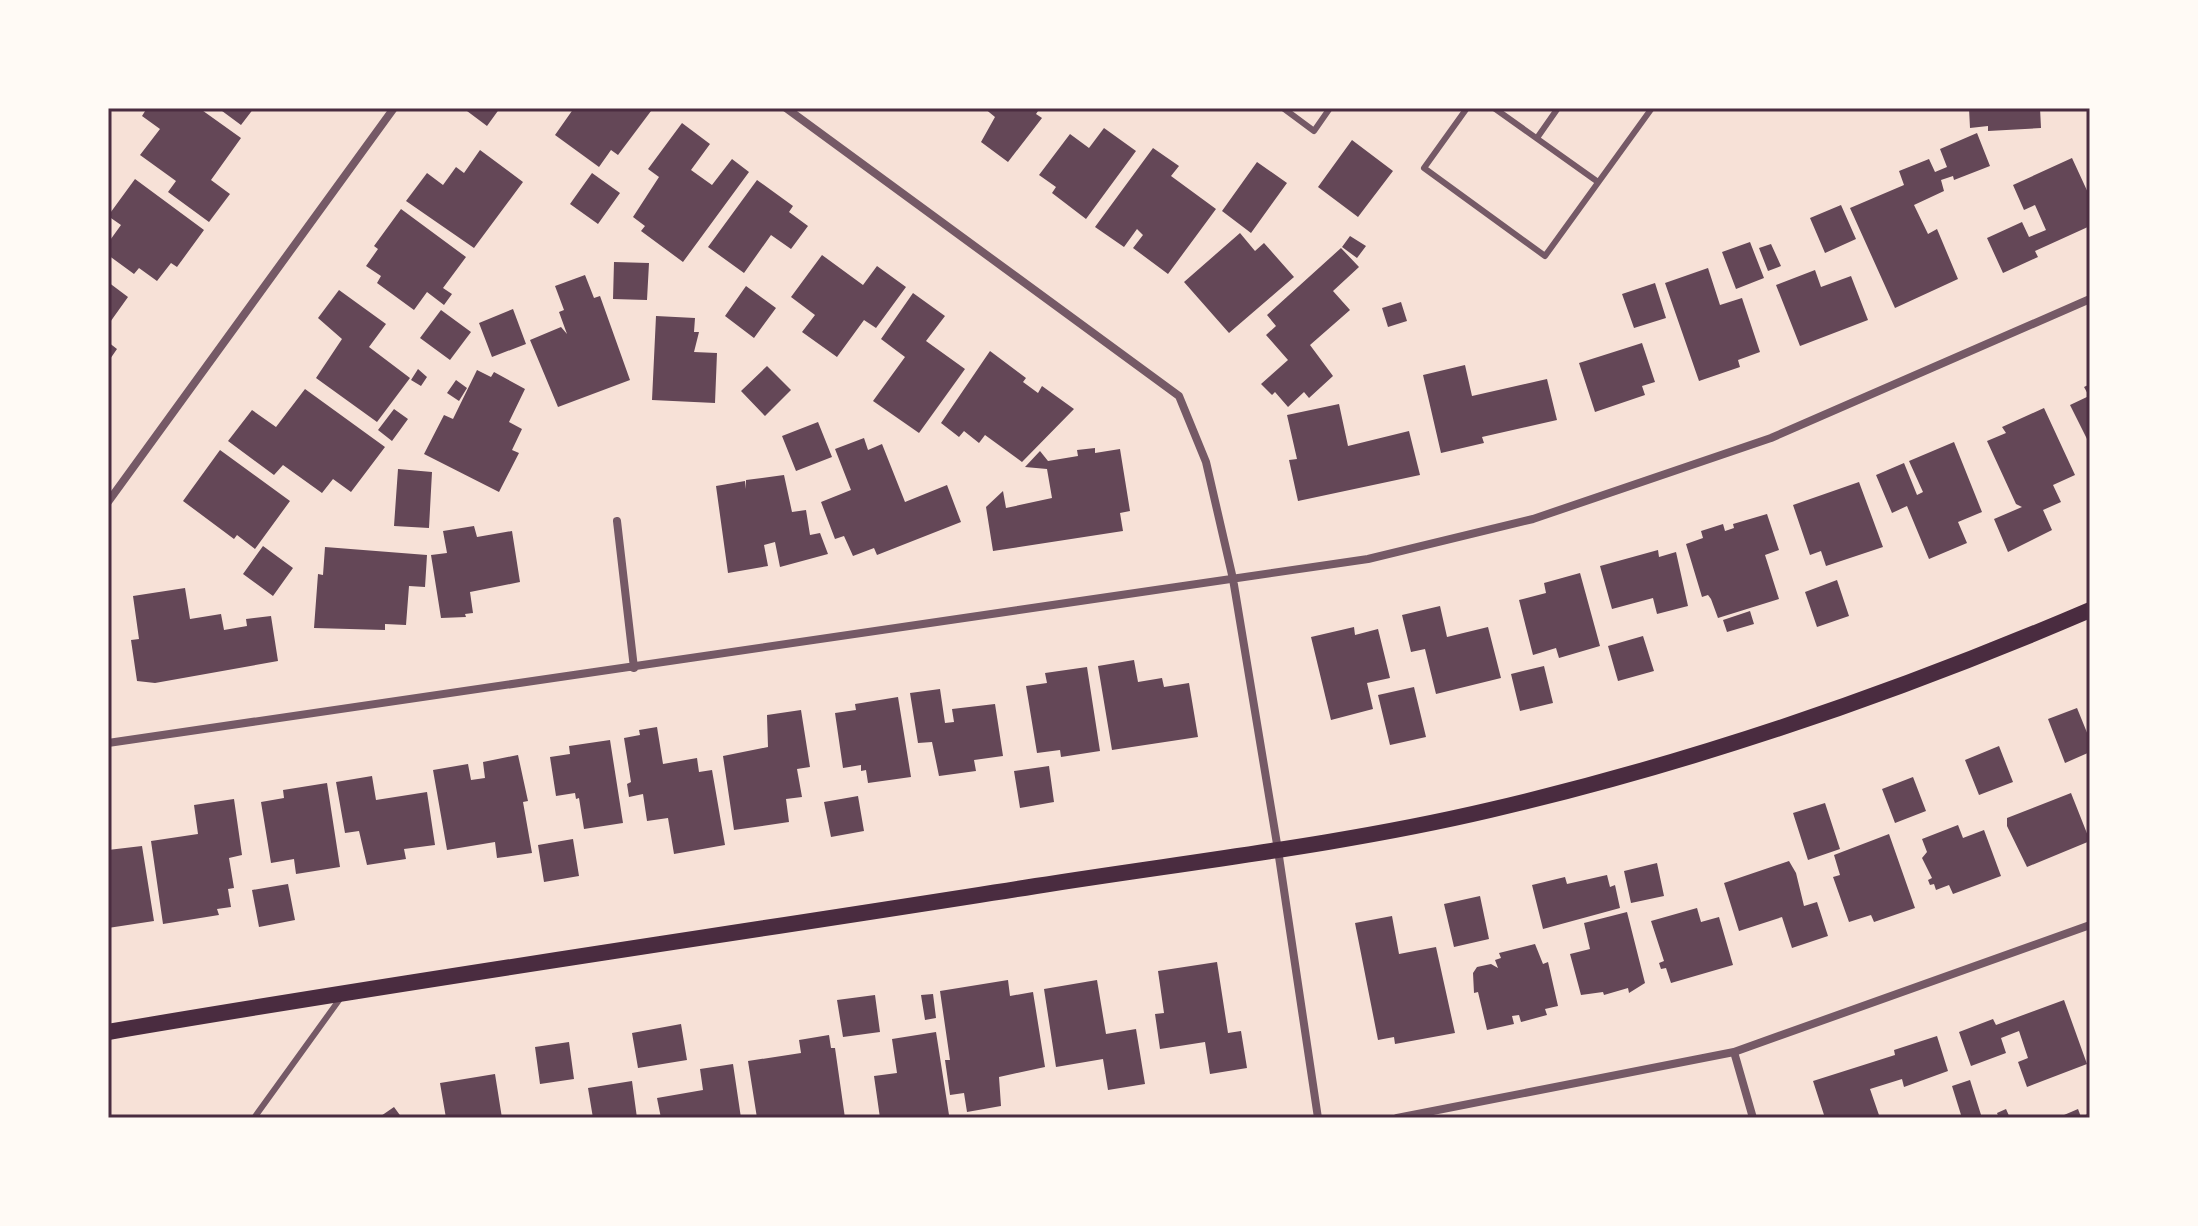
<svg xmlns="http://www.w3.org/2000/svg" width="2198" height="1226" font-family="'DejaVu Sans',sans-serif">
<rect width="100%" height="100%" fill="#f7e1d7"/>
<path fill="#644757" d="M147,108H199L241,138L211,180L230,194L209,222L168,192L176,181L140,155L160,129L142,116Z
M218,108H254L241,125Z
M463,108H500L487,126Z
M574,108H647L651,111L618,155L611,150L599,167L555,135Z
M984,108H1040L1036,114L1042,118L1008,162L981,142L995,117Z
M1969,108H2040L2041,128L1988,131V126L1970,128Z
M682,123L710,144L691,170L712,185L732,159L749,172L683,262L641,231L645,226L633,217L659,177L648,169Z
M1104,128L1136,151L1086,219L1052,193L1056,187L1039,175L1070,134L1089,148Z
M1977,133L1990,166L1954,180L1953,176L1941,180L1944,191L1914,205L1928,234L1937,229L1958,279L1895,308L1850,208L1904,185L1899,171L1929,159L1935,172L1947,167L1940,149Z
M1352,140L1393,171L1358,217L1318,187Z
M1153,148L1179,166L1171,176L1216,209L1168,274L1133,248L1143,235L1137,229L1124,247L1095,227Z
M480,150L523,182L474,248L406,201L427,173L443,185L456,167L464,173Z
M2072,158L2090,197V226L2035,251L2038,257L2003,273L1987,238L2022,222L2029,237L2046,230L2035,205L2024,210L2013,185Z
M1257,162L1287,183L1251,233L1222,211Z
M592,173L620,193L598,224L570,204Z
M135,179L204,230L177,267L171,263L157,281L139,268L134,274L108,255V243L121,225L108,216Z
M757,180L793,206L789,212L808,226L791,249L771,235L744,273L708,247Z
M1841,205L1856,239L1825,253L1810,218Z
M401,209L466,257L443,288L452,294L444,305L427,292L414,310L377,283L381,276L366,266L378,249L374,246Z
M1240,233L1255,251L1264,243L1294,277L1229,333L1184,282Z
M1350,236L1366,246L1357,258L1342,247Z
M1750,242L1764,278L1736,289L1722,252Z
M1771,244L1781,266L1768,271L1759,248Z
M1341,248L1359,267L1333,291L1350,310L1310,345L1333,376L1309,398L1304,392L1288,407L1275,392L1272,395L1261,384L1288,360L1266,335L1276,326L1267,315Z
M822,255L863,285L877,266L906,287L876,328L864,320L837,357L802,332L815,315L791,297Z
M614,262L649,263L647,300L613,299Z
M1708,268L1720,305L1742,298L1760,352L1738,360L1740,367L1699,381L1665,283Z
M1815,270L1821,287L1851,276L1868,320L1800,346L1776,285Z
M585,275L594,298L600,296L630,380L558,407L530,340L561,327L567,334L559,312L564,310L555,286Z
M108,282L128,297L108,325Z
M1655,283L1666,318L1634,328L1622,294Z
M746,286L776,308L754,338L725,316Z
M339,290L386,324L369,347L410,378L377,422L316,378L342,339L318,318Z
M913,293L945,316L926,341L965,369L919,433L873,401L905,357L881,339Z
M1401,302L1407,321L1388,327L1382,308Z
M513,309L526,344L492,357L479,323Z
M441,310L471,332L450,360L420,338Z
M656,316L695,318L694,332H699L694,352L717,353L715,403L652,400Z
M108,342L117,349L108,362Z
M1642,343L1655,382L1642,386L1645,395L1595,412L1579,363Z
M990,351L1026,378L1023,382L1038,393L1042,386L1074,409L1022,462L985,435L979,443L964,431L959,437L941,423Z
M1465,365L1472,396L1547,379L1557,420L1482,437L1484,443L1441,453L1423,375Z
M767,366L791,390L765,416L741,391Z
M418,369L427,377L421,386L411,380Z
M477,370L491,377L494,372L525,389L509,422L522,429L512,450L519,453L499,492L424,454L444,415L453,419Z
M456,380L467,388L459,401L447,393Z
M2090,384V445L2070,405L2089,396L2084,387Z
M305,389L385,447L351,492L333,479L322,493L283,465L274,475L228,441L252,410L276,427Z
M1339,404L1348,446L1409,431L1420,475L1298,501L1289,460L1297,459L1287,415Z
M2044,408L2075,475L2053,485L2061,502L2043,510L2052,530L2008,552L1994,519L2022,507L2016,504L1987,441L2006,433L2002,427Z
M394,409L408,419L392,441L378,430Z
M818,422L832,457L796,471L782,436Z
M864,438L868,450L882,444L905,502L947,485L961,522L877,555L874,548L853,556L844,536L835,539L821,502L851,490L835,449Z
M1954,442L1982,512L1958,522L1967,543L1929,559L1907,506L1892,513L1876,475L1904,463L1917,495L1923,492L1909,461Z
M1095,448V453L1120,449L1130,511L1120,513L1123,531L993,551L986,507L1003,491L1006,508L1052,498L1047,469L1025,467L1040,451L1048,461L1078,456L1077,450Z
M220,450L290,501L255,549L237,535L234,539L183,501Z
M398,469L432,472L429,528L394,526Z
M784,475L792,512L806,510L810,535L820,533L828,554L780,567L775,542L764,545L768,566L728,573L716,486L745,481L746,489V480Z
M1859,482L1883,547L1826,566L1821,551L1810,555L1793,505Z
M1767,514L1779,550L1765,555L1779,599L1718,618L1711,599L1708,595L1702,597L1686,544L1703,538L1701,531L1723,524L1725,531L1734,528L1733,524Z
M474,526L477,537L512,531L520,582L470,592L473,613L465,614L466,617L441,618L431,555L447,553L443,531Z
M263,546L293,568L273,596L243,574Z
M325,547L427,555L425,587L409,586L406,625L385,624V630L314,628L318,574L323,575Z
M1658,550L1659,557L1676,552L1688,606L1657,614L1653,598L1612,609L1600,566Z
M1580,573L1600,646L1559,658L1556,648L1533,655L1519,600L1546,593L1544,583Z
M1837,580L1849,616L1817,627L1805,592Z
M185,588L190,619L221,614L224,630L247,626L246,619L271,616L278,661L155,683L137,681L131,640L139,639L133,596Z
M1440,606L1447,637L1488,627L1501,678L1436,694L1425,649L1411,652L1402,615Z
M1750,611L1754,624L1727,632L1723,620Z
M1354,627L1355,635L1378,629L1390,678L1367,683L1373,709L1331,720L1311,637Z
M1643,636L1654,671L1618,681L1608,646Z
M1134,660L1138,682L1162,678L1164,687L1189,683L1198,737L1112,750L1098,666Z
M1544,666L1553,703L1520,711L1511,674Z
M1087,667L1100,751L1061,757L1060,750L1037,753L1026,686L1047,683L1045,673Z
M1414,687L1426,737L1390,745L1378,695Z
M940,689L945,723L954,722L952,709L995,704L1003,756L974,760L976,771L939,776L932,742L918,743L910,693Z
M898,697L911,777L868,783L866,770L861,771V765L843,768L835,713L856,710L855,704Z
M2077,708L2090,740V752L2065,763L2048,719Z
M801,710L810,767L797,769L802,797L786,799L789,822L734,830L723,756L768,747L767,715Z
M657,727L663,764L697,758L699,772L712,770L725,845L674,854L668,818L647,821L643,794L629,797L627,784L631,782L624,738L640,735L639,730Z
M610,740L623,823L584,829L579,798L576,799L575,793L556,796L550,757L570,754L569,746Z
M1999,746L2013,782L1979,795L1965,760Z
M518,755L528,801L523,802L532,853L497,858L495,842L447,850L433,770L468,764L471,780L485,778L483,762Z
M1049,766L1054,802L1020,808L1014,771Z
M372,776L376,800L427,792L435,845L404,849L406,859L367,865L359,831L345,833L336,782Z
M1913,777L1926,811L1895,823L1882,789Z
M327,783L340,867L296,874L294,859L271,863L261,802L284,798L283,790Z
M2071,793L2090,841L2027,867L2007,826V818Z
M858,796L864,831L831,837L824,802Z
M234,799L242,855L229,858L234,888L228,889L231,907L217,909L219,915L163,924L151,841L198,834L194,805Z
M1825,803L1840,849L1808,860L1793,813Z
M1958,825L1963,838L1984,830L2001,876L1953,894L1949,885L1936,890L1934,884L1930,885L1928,880L1932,878L1922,858L1927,852L1922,839Z
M1889,834L1915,908L1874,922L1871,915L1849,922L1833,877L1840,875L1834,855Z
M573,839L579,876L544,882L538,845Z
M142,846L154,921L108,928V850Z
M1789,861L1796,873L1804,906L1817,902L1828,936L1792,948L1782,917L1739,931L1724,883Z
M1657,863L1664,896L1631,903L1624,871Z
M1607,875L1610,887L1615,885L1620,908L1543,929L1532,885L1565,877L1567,884Z
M288,884L295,920L259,927L252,890Z
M1480,896L1489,939L1454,947L1444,904Z
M1697,908L1701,922L1719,917L1733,965L1671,983L1666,968L1661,969L1659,963L1664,961L1651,921Z
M1627,912L1645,983L1629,993L1628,988L1604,995L1603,992L1581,995L1570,954L1590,949L1584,923Z
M1392,916L1399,954L1436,947L1455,1033L1395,1044L1394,1037L1378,1040L1355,923Z
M1535,944L1543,964L1548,962L1558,1006L1545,1009L1547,1015L1521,1022L1519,1015L1512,1016L1514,1024L1487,1030L1478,992L1474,993L1473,973L1477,967L1491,964L1498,968L1495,960L1501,958L1499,953Z
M1217,962L1228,1033L1241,1031L1247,1068L1210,1074L1205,1042L1160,1049L1155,1014L1164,1013L1158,971Z
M1008,980L1010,996L1033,992L1045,1067L999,1077L1001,1106L967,1112L964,1093L950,1095L945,1060H950L940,991Z
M1097,980L1106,1034L1136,1029L1145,1084L1108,1090L1103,1059L1056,1067L1044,989Z
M933,994L936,1018L925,1020L921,995Z
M875,995L880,1032L843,1037L837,1000Z
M2064,1000L2087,1064L2027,1087L2018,1062L2028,1058L2019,1031L2001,1038L2006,1053L1971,1066L1959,1032L1993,1019L1996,1025Z
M681,1024L687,1060L638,1068L632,1033Z
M936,1032L949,1115L880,1118L874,1076L897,1073L892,1039Z
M829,1035L831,1048H835L845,1118H757L748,1061L801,1053L799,1040Z
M1937,1036L1948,1071L1904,1087L1902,1079L1870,1089L1880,1118H1825L1813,1081L1895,1055L1894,1050Z
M569,1042L574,1079L540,1084L535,1047Z
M733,1064L741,1118H661L657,1098L703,1090L700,1069Z
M495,1074L502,1118H446L440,1083Z
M1970,1080L1982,1118H1962L1952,1086Z
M632,1081L637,1118H593L588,1088Z
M394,1107L402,1118H378Z
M2006,1109L2010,1118H1999L1997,1113Z
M2078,1109L2081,1117L2090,1113V1118H2057Z"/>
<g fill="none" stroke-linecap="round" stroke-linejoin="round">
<path stroke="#755966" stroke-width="6" d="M1283,108L1314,131L1330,108
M1467,108L1424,168L1545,256L1652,108
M1494,108L1598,182
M1537,138L1558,108
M254,1118L342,996"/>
<path stroke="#755966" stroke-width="8" d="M786,108L1179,396L1206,462L1233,579L1278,850L1318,1118
M108,502L394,108
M617,521L634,668
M108,743L1368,559L1533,519L1771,438L2090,299
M1734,1052L1753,1118
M1397,1118L1734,1052L2090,925"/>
<path stroke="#4a2c40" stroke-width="16" d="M108,1032C417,979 727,935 1036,886C1188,862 1341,845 1490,810C1696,762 1896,693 2090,610"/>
</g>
<rect width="2198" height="1226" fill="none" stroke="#fffaf5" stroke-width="220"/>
<rect x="110" y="110" width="1978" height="1006" fill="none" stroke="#4a2c40" stroke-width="3"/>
</svg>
